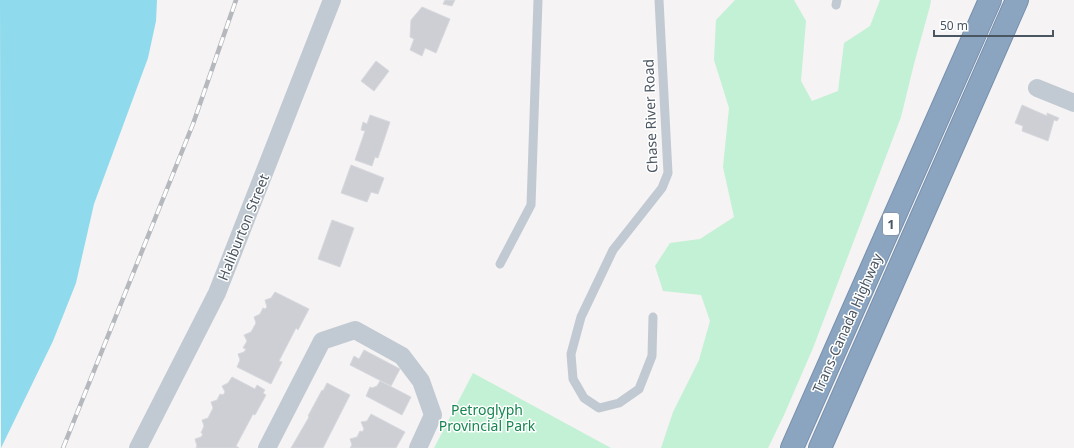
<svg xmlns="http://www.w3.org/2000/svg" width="1074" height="448" font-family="'Noto Sans',sans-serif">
<rect width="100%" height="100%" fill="#f5f3f3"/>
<path fill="#c3f1d5" d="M735,0H794L806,21L801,81L812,101L838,91L844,43L870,26L880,0H931L930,6L914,64L901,117L813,348L784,415L768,448H661L673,412L699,360L710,321L701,295L663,291L655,266L670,243L700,239L734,217L723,167L729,108L714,60L716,20Z
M473,373L611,448H434Z"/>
<path fill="#90daee" d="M0,0H157L156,21L148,58L94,204L76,283L53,341L1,448Z"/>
<path fill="#cdcfd5" stroke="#d7d9de" d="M445,0H455L452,6L443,4Z
M422,7L450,19L436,53L425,48L422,56L410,50L414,39L410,37L411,20Z
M376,61L389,71L374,91L361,81Z
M1022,105L1047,116V113L1059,118L1057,121L1054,120L1048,141L1022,131L1023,126L1015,123Z
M370,115L390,122L378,158L375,157L372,166L355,160L365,131L361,130L363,122L367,124Z
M351,165L384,178L378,194L371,192L367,202L341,193Z
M332,220L354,228L340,267L318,259Z
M275,292L309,309L298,330L296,328L279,361L282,362L271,384L237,367L240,360L238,354L244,352L246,349L243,348L247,341L244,335L251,332L256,323L254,317L260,314L263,308L265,309L267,307L265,300L271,298Z
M364,350L400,369L391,386L350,365L354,356L359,359Z
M232,377L255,389L257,385L265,390L263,393L266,395L255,415L253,414L236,446L239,448H196L197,446L195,439L201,437L203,434L201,433L204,426L202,420L208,418L213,408L211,402L217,400L220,394L223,395L225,392L222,386L228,383Z
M380,381L411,397L402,415L366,396L370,387L372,388L377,386Z
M327,383L350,395L323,448H291L309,417L308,416L322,390L323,391Z
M371,414L405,432L396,448H350L352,445L350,439L357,437L360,431L362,432L364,429L361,422L367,421Z"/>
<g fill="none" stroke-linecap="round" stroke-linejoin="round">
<g stroke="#7690ad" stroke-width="24">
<path id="highway" d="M792,448L990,0
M820,448L1017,0"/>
</g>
<path stroke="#c1cad2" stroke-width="9" d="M836,5L837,0
M500,264L531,205L538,0
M653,317L652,356L639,389L619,403L599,408L584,398L573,379L571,354L581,317L613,250L662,188L668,173L659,0"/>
<path stroke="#c1cad2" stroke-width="18" d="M1037,88L1074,103
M138,448L217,293L332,0
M267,448L322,341L355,330L402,356L421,381L433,415L418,448"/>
<use href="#highway" stroke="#8ba5c1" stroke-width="22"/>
<g stroke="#b5b8bd" stroke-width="4.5">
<path id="rail" d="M63,448L193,124L236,0"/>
</g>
<use href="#rail" stroke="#fff" stroke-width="3" stroke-dasharray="9" stroke-linecap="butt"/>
</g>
<g text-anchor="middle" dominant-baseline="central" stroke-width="3" stroke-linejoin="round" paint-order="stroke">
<rect fill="#fff" stroke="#808990" stroke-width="1" x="883" y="213" width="16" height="22" rx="3"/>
<g font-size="13" font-weight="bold" fill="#4a5661">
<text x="891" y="224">1</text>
</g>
<g font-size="14" fill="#4a5661" stroke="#fff">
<text transform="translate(650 116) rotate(-92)">Chase River Road</text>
<text transform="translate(243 227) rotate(-68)">Haliburton Street</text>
<text transform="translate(847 323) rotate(-66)">Trans-Canada Highway</text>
</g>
<g font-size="14" fill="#17864f" stroke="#fff">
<text x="487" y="409">Petroglyph<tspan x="487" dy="16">Provincial Park</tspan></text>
</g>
</g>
<path d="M934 30v6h119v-6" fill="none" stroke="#4a5661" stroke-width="2"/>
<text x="940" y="30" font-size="12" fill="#4a5661" stroke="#ffffff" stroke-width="3" paint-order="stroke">50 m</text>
</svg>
